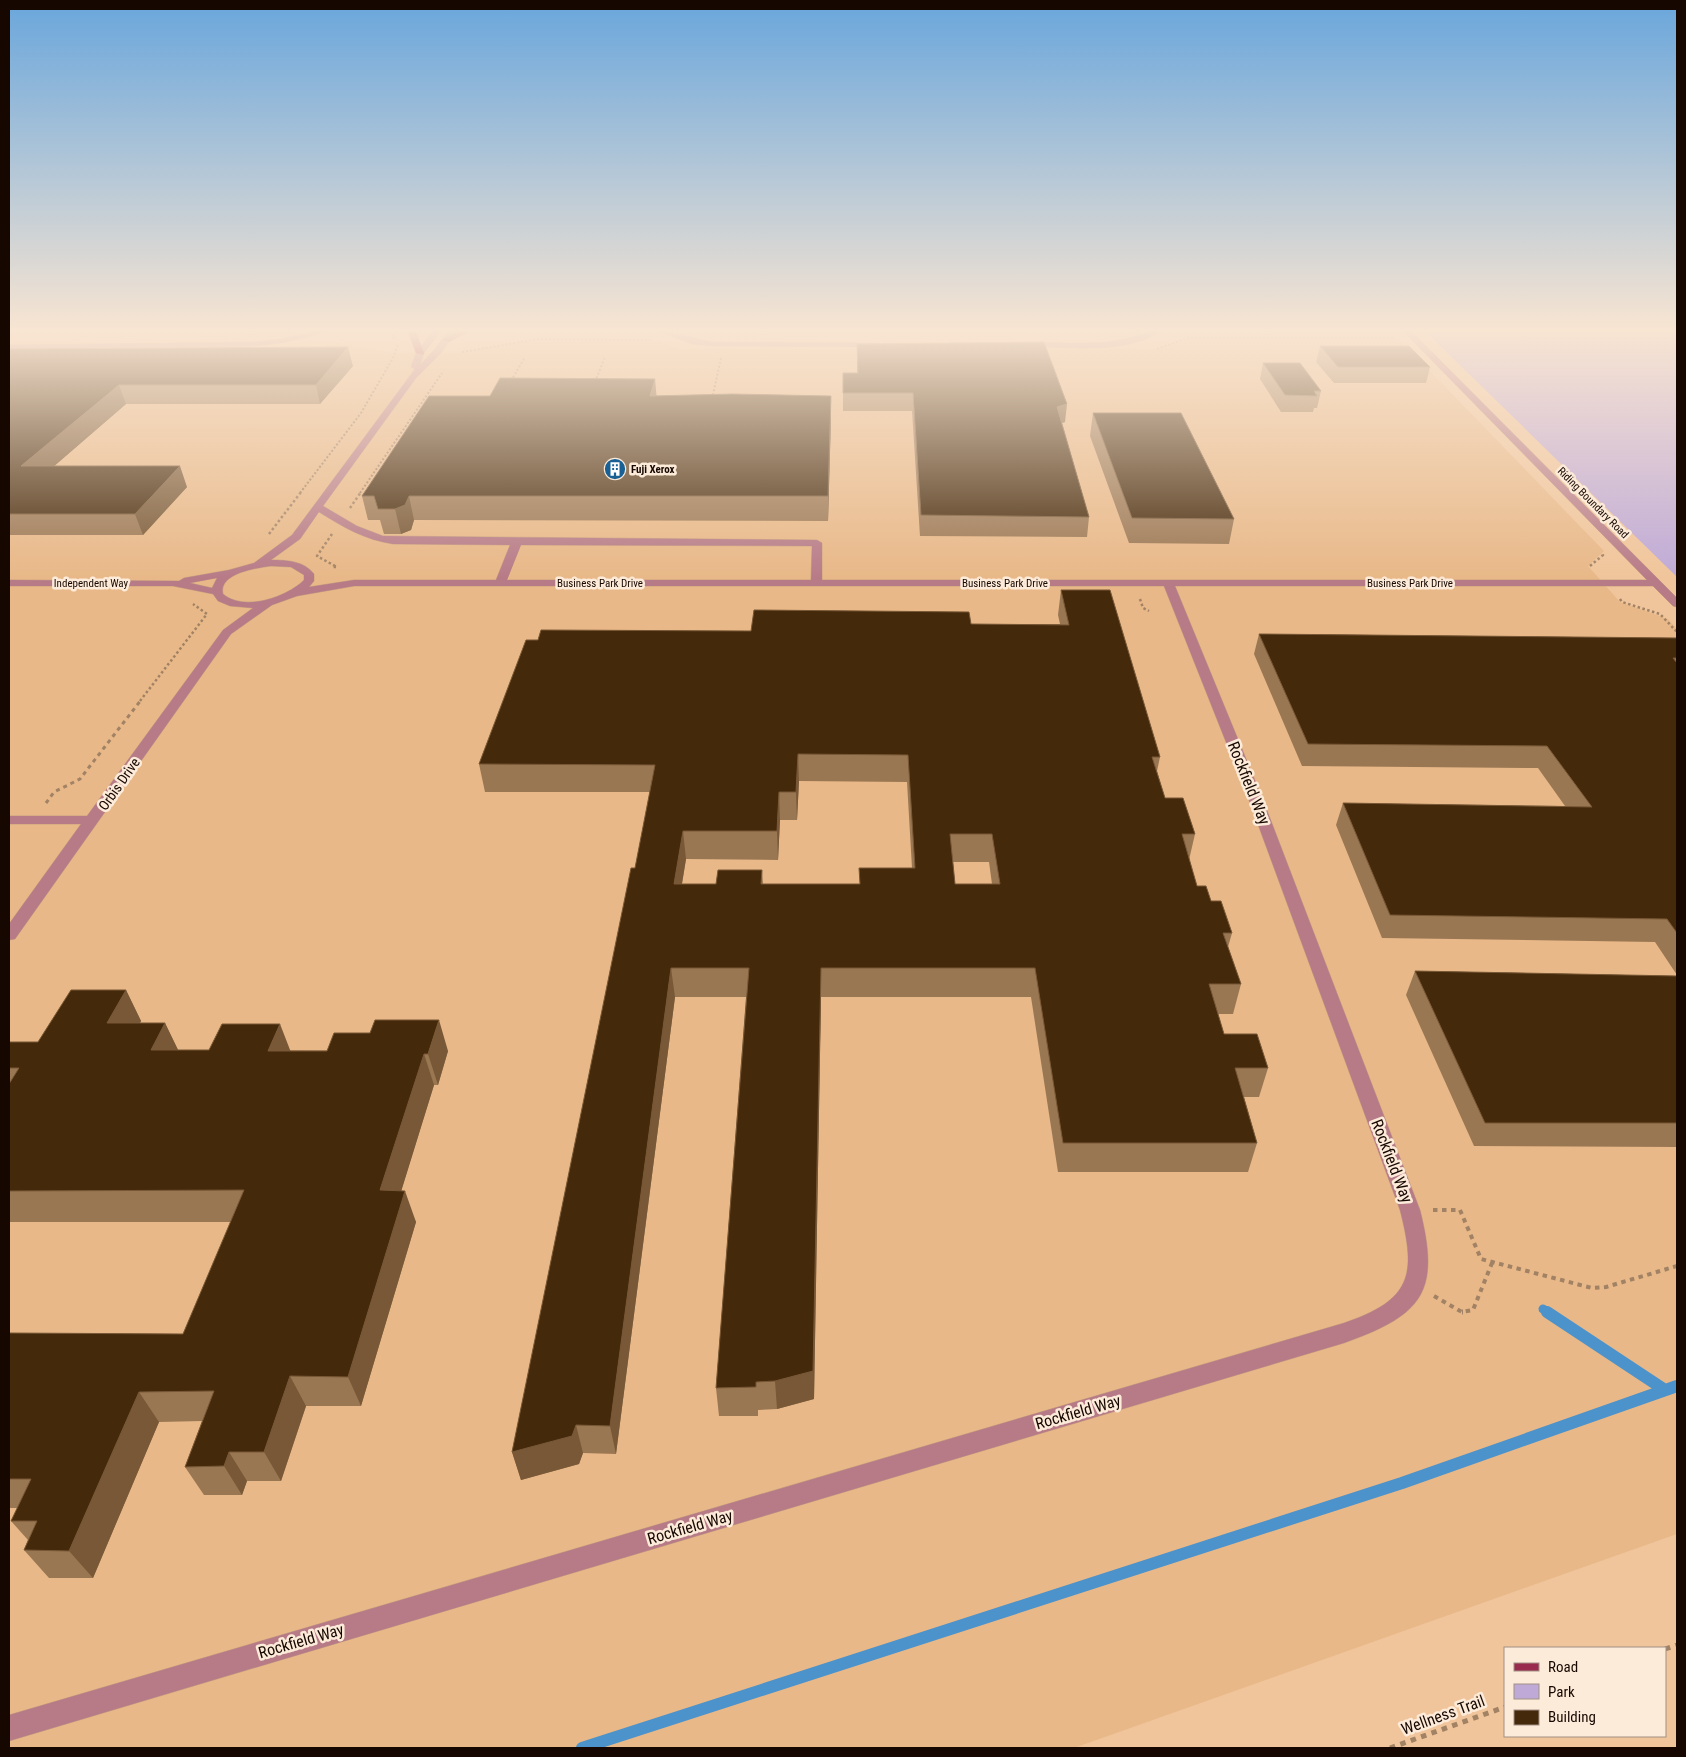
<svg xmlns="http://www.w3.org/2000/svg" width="1686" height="1757" font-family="'Roboto Condensed',sans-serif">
<rect width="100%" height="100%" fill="#f0c59b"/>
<path fill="#e8b888" d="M1398,338L1604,551L1588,566L1620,602L1668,619L1677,629V1534L1074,1748H9V354L303,350L338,343L392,353H456L538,339H652L680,349H1163L1189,339Z"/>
<path fill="#bfaad7" d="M1426,332H1677V577Z"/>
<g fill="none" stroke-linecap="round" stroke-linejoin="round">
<path stroke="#4c92cb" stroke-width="9" d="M1543,1309L1549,1313"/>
<path stroke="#4c92cb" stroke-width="12" d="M1547,1312L1665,1390
M582,1748L1402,1483L1677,1386"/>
<g stroke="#c9a37f" stroke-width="1">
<path id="minor" d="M313,332H328L282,343L253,346L9,349V345L253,342L282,339Z
M432,332H440L424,353L420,365L434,350L448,332H456L440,354L416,378L323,506L357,526L383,536L817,540L822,543V580H1647L1404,332H1412L1677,598V607L1673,606L1653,586H1175L1263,800L1420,1210C1441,1293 1422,1315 1344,1343L9,1741V1715L1344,1323C1411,1300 1417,1276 1400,1210L1249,800L1164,586H354L297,596L272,605L231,634L15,939L9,940V924L81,824H9V816H87L223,630L253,608L230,606L218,601L213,594L173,586H9V580L179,581L184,578L229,570L254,563L292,535L415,369L411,367L416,353ZM319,512C343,527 365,540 393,544L510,545L496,580H354L309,587L314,581V574C304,561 287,560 271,560L300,539ZM521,545L812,546L811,580H507ZM271,566L291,567L304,575V580C287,597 244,612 223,594C218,573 257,568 271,566ZM217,578L212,588L190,583Z
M660,332C679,332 696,340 714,342L878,343L882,345L878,347L714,346L692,344Z
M1147,332H1158C1129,355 1061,347 1026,346L1022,344L1026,342C1067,342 1109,348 1147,332Z"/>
</g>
<g stroke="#c9a37f" stroke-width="1">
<path id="major" d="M408,332H416L424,353L423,355L416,353Z
M458,332H468L449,342L442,340Z"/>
</g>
<path stroke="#a28264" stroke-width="2" stroke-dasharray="2 2" stroke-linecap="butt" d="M397,332L392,337L397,339
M1157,349L1188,338H1394
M462,352L538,339L650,340
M511,381L525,357
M595,382L605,357
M712,399L721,358
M300,493L361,413L393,358L398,344
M360,493L442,373"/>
<path stroke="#a28264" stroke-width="2.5" stroke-dasharray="2.5 2.5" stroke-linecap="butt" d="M350,508L361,492
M269,534L301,492
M332,534L317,556L335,566L333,567H336
M1590,566L1603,555L1601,553
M1140,599L1143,608L1149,611
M1620,599L1622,602L1660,614L1677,632
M140,701L207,614L193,604"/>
<path stroke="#a28264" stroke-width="3" stroke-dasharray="4 4" stroke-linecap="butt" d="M46,803L54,792L80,779L141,700"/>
<path stroke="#a28264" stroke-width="4" stroke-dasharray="4.5 4.5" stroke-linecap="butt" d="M1433,1210H1460L1481,1259L1592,1288L1606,1287L1677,1266
M1434,1296L1462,1312L1473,1310L1492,1263"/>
<path stroke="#a28264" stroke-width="5" stroke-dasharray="5.5 5.5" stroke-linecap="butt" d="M1462,1312H1463
M1665,1649L1677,1645
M1390,1748L1505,1707"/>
<use href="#minor" fill="#b77b88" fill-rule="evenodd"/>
<use href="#major" fill="#982b4e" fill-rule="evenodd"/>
</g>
<path fill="#9a7753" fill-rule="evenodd" d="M857,344L1065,422L1062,423L1089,517L1087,537L920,536L912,411H843V373H857Z
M1320,346L1430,367L1426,383H1334L1316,362Z
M9,349L353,366L320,404H126L54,466L187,487L143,535H9Z
M1263,363L1321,391L1317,408H1314L1313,412H1281L1260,379Z
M657,396L831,418L828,521L414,520L411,530L401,534H384L380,520H368L362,496Z
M1093,413L1234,519L1229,544L1129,543L1090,436Z
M1061,590L1160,757L1157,771L1165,798L1195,834L1189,860L1197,886L1211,901L1232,933L1228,947L1241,984L1233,1014H1218L1224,1034L1268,1068L1259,1097H1244L1257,1143L1248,1172H1058L1031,997H821L814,1399L777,1409L758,1410V1416H719L716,1388L746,997H675L616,1454L583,1453L579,1464L521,1480L512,1452L635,868L650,792H485L479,764L538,640L751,631L971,624H1060L1058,615ZM799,781L907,782L912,868L859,884H763L762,870L716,884H682L686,859L778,860L780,820H797ZM953,862H989L992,884H955Z
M1259,634L1677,638V975L1655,942L1382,938L1336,825L1343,803L1565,806L1538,768L1302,766L1254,654Z
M1415,971L1677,976V1147L1474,1146L1406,995Z
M126,990L141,1021L140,1023H165L178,1050L448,1051L438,1085H434L401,1191L416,1222L361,1406H306L281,1481H247L242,1495H204L185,1467L202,1421L159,1422L93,1578H49L24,1550L28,1540L11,1521L18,1508H9V1333L183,1334L231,1222H9V1042H38Z"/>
<path fill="#785836" d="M348,347L353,366L320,404L316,385Z
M655,379L657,401L650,396Z
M119,385L126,404L30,487L21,466Z
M831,396V418L828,521V496Z
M1067,404L1065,422L1055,425L1057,407Z
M180,466L187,487L143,535L135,514Z
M409,496L414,520L411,530L401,534L395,509Z
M798,754L799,781L797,820L796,792Z
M779,792L780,820L778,860L777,831Z
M683,831L686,859L677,913L674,884Z
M671,968L675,997L616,1454L610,1426Z
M821,968V997L814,1399L777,1409L775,1381Z
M126,990L141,1021L123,1054L107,1023Z
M439,1020L448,1051L438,1085L428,1054Z
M165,1023L180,1054L151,1050Z
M280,1024L292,1055L268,1051Z
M424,1054L434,1085L392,1221L380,1190Z
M405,1191L416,1222L361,1406L348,1377Z
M290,1376L306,1406L281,1481L264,1452Z
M139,1392L159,1422L93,1578L69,1551Z
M576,1425L583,1453L579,1464L521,1480L512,1452Z
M229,1452L247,1481L242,1495L224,1466Z"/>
<path fill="#44290b" stroke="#785836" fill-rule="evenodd" d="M1044,342L1067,404L1057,407L1089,517L921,515L913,393H843V373H858L857,344Z
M1320,346H1409L1430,367H1338Z
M348,347L316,385H119L21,466H180L135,514H9V349Z
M1263,363H1300L1321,391H1314L1317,396L1285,395Z
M500,378L655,379L650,396L732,394L831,396L828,496H409L405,505L395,509H378L374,496H362L429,396H490Z
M1093,413H1181L1234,519L1132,518Z
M1061,590H1110L1160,757H1152L1165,798H1183L1195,834H1182L1197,886H1206L1211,901H1221L1232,933H1223L1241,984H1209L1224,1034H1257L1268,1068H1235L1257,1143H1063L1035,968H821L813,1371L775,1381L756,1382V1387L716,1388L749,968H671L610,1426L576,1425L572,1436L512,1452L631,868H635L655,765L479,764L526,640H538L541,630L751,631L754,610L969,612L971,624L1069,625ZM798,754L908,755L915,868H859L860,884H761L762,870H718L716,884H674L683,831H777L779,792H796ZM950,834H992L1000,884H955Z
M1259,634L1677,638V658H1673L1677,663V933L1667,919L1390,915L1343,803L1592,807L1547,746L1308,744Z
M1415,971L1677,976V1123H1485Z
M71,990H126L107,1023H165L151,1050H209L222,1024H280L268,1051H327L334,1033H370L375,1020H439L428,1054H424L380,1190L405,1191L348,1377L290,1376L264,1452H229L224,1466L185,1467L214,1391L139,1392L69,1551L24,1550L37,1521H11L31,1479H9V1333L183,1334L244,1190L9,1191V1084L19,1068H9V1042H38Z"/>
<linearGradient id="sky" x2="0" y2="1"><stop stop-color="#69a6dc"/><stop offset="0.57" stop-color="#f8e5d2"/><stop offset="1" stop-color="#f8e5d2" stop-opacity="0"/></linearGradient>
<rect width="1686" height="578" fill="url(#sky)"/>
<defs>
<g id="building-disc" transform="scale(1.125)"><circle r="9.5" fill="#196195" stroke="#fdebda"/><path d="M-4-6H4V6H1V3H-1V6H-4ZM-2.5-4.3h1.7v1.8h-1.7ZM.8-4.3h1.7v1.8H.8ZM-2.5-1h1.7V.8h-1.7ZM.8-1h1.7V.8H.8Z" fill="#fff"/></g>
</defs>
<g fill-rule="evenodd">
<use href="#building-disc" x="615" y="469"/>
</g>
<g text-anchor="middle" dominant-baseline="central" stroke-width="5" stroke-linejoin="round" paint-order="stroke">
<g font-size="11" font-weight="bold" fill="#160800" stroke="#fdebda" text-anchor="start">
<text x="631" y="469">Fuji Xerox</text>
</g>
<g font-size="11" fill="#160800" stroke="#fdebda">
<text transform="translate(1593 503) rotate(45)">Riding Boundary Road</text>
<text x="91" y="583">Independent Way</text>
<text x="600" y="583">Business Park Drive</text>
<text x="1005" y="583">Business Park Drive</text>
<text x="1410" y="583">Business Park Drive</text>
</g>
<g font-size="14" fill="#160800" stroke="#fdebda">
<text transform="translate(119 784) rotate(-55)">Orbis Drive</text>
</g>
<g font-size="16" fill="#160800" stroke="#fdebda">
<text transform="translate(1249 783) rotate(68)">Rockfield Way</text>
<text transform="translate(1392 1161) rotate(69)">Rockfield Way</text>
<text transform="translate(1078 1412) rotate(-16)">Rockfield Way</text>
<text transform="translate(690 1527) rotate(-16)">Rockfield Way</text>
<text transform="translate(301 1641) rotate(-16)">Rockfield Way</text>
<text transform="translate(1443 1715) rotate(-20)">Wellness Trail</text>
</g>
</g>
<rect width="1686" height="1757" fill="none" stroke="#160800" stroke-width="20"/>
<rect x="1504" y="1647" width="162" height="90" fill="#fdebda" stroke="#a19083"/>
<rect x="1514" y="1663" width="25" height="8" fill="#982b4e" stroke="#a19083"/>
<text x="1548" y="1672" font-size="15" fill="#160800">Road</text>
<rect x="1514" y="1684" width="25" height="15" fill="#bfaad7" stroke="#a19083"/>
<text x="1548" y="1697" font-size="15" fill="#160800">Park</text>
<rect x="1514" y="1710" width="25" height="15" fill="#44290b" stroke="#a19083"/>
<text x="1548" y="1722" font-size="15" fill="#160800">Building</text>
</svg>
